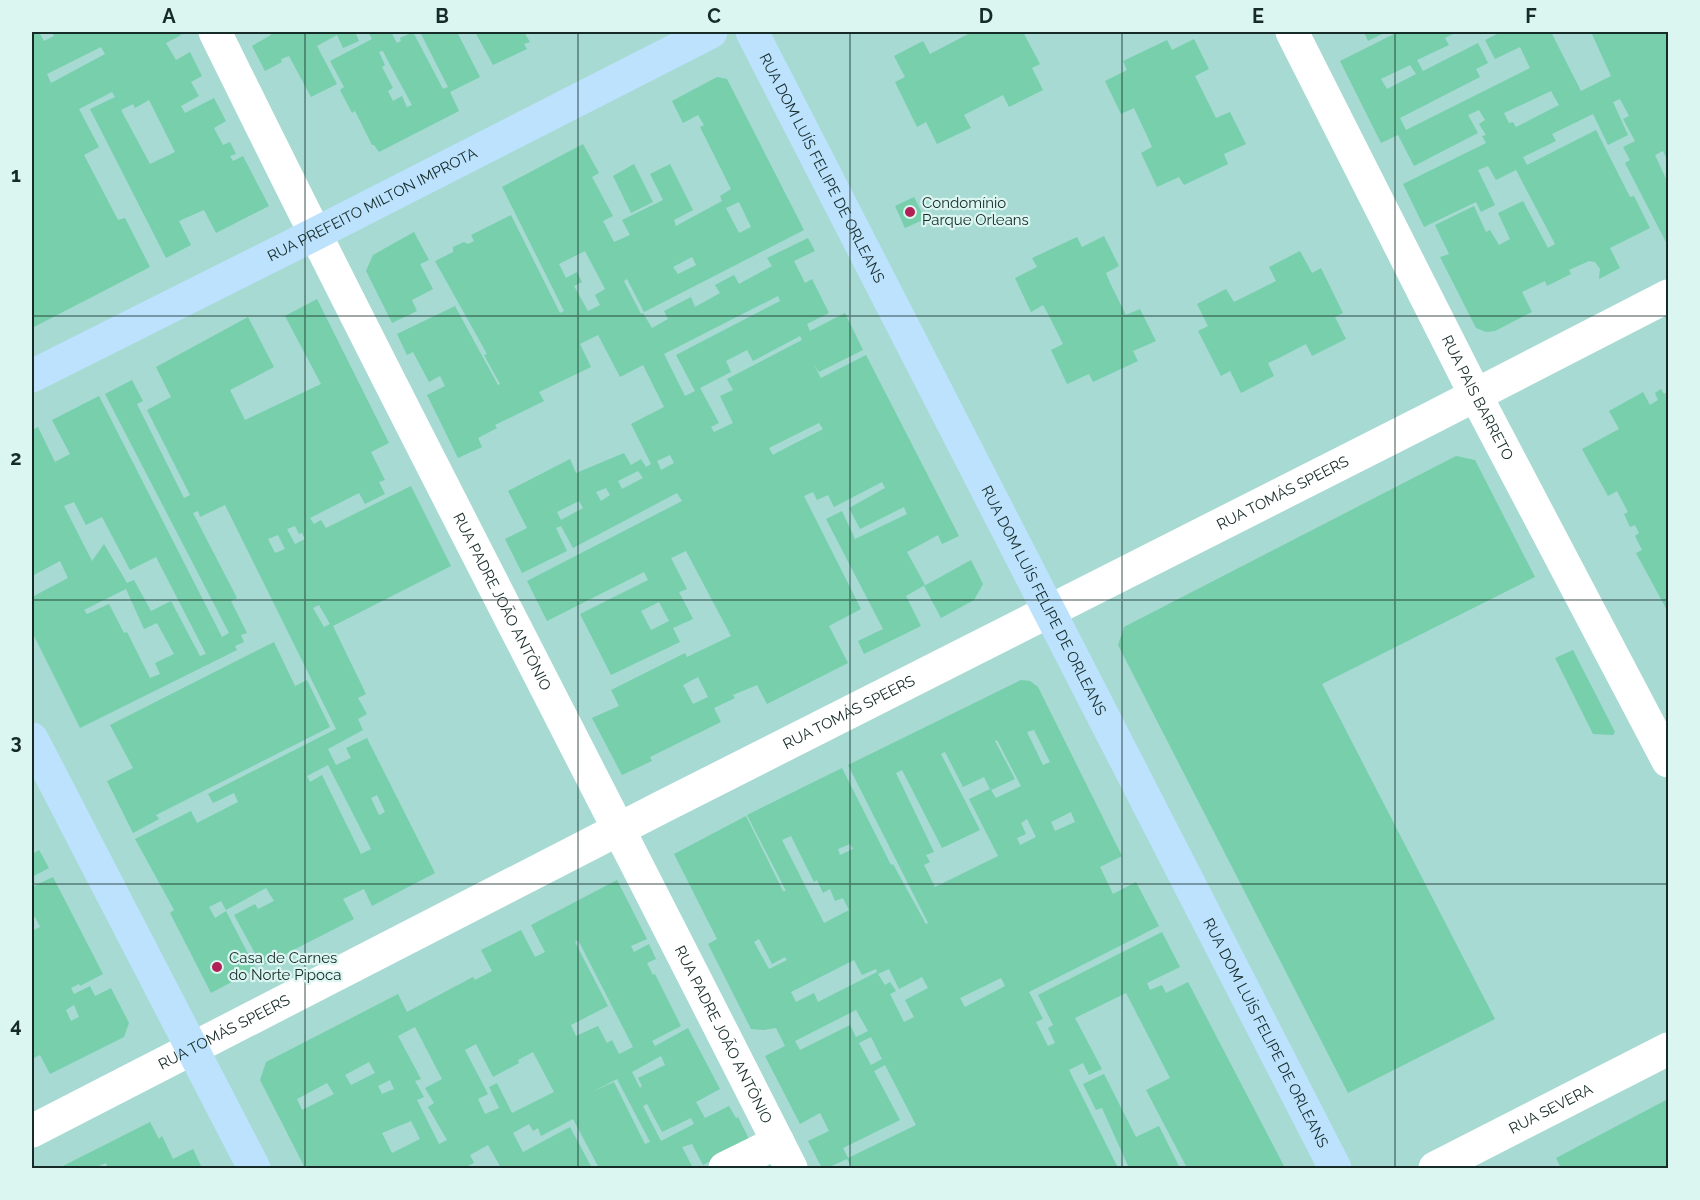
<svg xmlns="http://www.w3.org/2000/svg" width="1700" height="1200" font-family="Raleway,sans-serif">
<rect width="100%" height="100%" fill="#a6dad3"/>
<path fill="#77cfab" fill-rule="evenodd" d="M32,32H39L44,41L54,36L52,33L55,32H180L181,35L166,43L176,60L190,52L202,76L191,82L199,96L181,106L185,113L214,98L226,121L214,128L223,145L230,142L236,154L230,156L233,161L243,156L269,206L216,233L204,210L179,221L191,245L166,258L90,109L115,97L112,92L79,109L99,147L84,155L118,220L125,218L150,267L32,328ZM101,47L105,54L51,83L47,74ZM149,100L175,152L150,164L121,110L133,104L135,108Z
M269,32H355L359,41L343,48L337,35L317,46L337,84L311,97L289,56L281,59L282,62L265,71L252,46L271,35Z
M368,32H391L397,43L401,41L400,38L413,32L443,89L448,87L420,32H457L480,77L450,92L459,111L379,152L374,145H372L355,111L352,113L340,90L344,87L330,61L372,39ZM383,51L388,61L412,105L407,107L402,96L393,101L388,91L393,88L382,67L385,65L379,52Z
M475,32H524L530,42L524,44L527,49L493,65Z
M972,32H1023L1040,64L1032,68L1043,90L1009,107L1003,95L964,115L971,128L937,144L926,122L917,127L895,82L905,77L894,56L923,41L930,54Z
M1364,32H1386L1368,41Z
M1398,32H1457L1445,38L1449,45L1417,60L1423,71L1478,43L1488,63L1476,69L1480,77L1400,118L1406,130L1530,68L1520,47L1495,59L1485,40L1501,32H1551L1581,91L1611,76L1591,32H1668V162L1663,151L1655,155L1668,183V246L1625,163L1630,160L1623,147L1635,141L1623,119L1629,116L1620,99L1613,102L1628,135L1608,145L1593,114L1552,134L1556,141L1523,157L1527,165L1596,130L1630,197L1634,196L1650,228L1610,248L1620,268L1599,279L1600,269L1595,262L1589,261L1569,270L1571,274L1547,286L1545,281L1522,292L1532,312L1495,331L1486,332L1476,328L1440,257L1449,254L1435,225L1474,206L1486,232L1490,230L1499,245L1510,239L1498,213L1523,201L1548,248L1555,244L1516,170L1496,180L1488,166L1478,170L1495,205L1481,212L1476,202L1424,227L1403,184L1486,143L1482,136L1486,135L1479,124L1485,120L1479,110L1468,115L1478,133L1414,166L1398,135L1381,143L1340,61ZM1410,65L1416,74L1387,89L1381,79ZM1551,91L1559,105L1516,127L1513,122L1509,123L1504,113Z
M1194,39L1209,69L1195,76L1216,118L1230,112L1246,144L1224,154L1228,164L1184,185L1179,177L1157,187L1141,153L1152,147L1148,138L1134,108L1121,114L1105,81L1127,70L1123,61L1167,40L1172,50Z
M717,77L727,79L804,230L644,312L627,279L624,281L641,314L643,313L652,328L668,319L664,311L691,297L695,307L720,293L715,285L734,275L739,284L772,266L767,258L808,238L815,251L794,261L805,283L812,279L829,313L807,324L810,331L845,313L863,350L819,372L814,365L821,378L866,355L959,536L942,544L938,535L907,552L925,585L906,596L921,626L864,654L858,641L883,629L826,519L842,511L855,539L907,514L904,507L860,529L849,508L885,488L882,482L834,507L828,495L817,500L813,492L804,496L861,609L829,626L848,663L767,704L757,685L733,695L735,698L714,708L721,722L650,757L652,761L622,775L592,718L619,706L611,690L685,653L687,657L731,636L686,551L671,558L687,589L679,592L693,619L673,628L680,642L611,675L580,614L648,580L644,572L547,621L527,581L682,501L677,493L573,548L561,526L556,528L567,551L522,573L505,539L527,528L508,491L570,459L576,473L624,453L631,465L641,459L646,467L651,464L631,424L664,407L643,365L620,377L598,335L580,344L591,367L539,392L544,401L495,425L497,428L478,438L482,447L458,458L427,395L445,386L440,376L429,382L413,352L407,355L397,334L455,306L498,385L500,384L484,355L487,354L435,261L453,252V247L464,242L468,244L474,241L471,235L511,215L560,313L564,311L502,187L583,144L599,173L592,177L613,216L603,221L614,242L630,235L622,220L663,200L650,174L670,164L693,210L674,220L676,226L722,201L720,196L731,189L700,127L704,125L698,115L683,123L672,101ZM739,202L751,227L739,233L726,208ZM585,251L605,289L595,295L600,305L588,311L574,286L582,282L577,272L566,278L559,264ZM692,257L696,265L678,274L673,267ZM778,296L780,301L676,355L695,391L685,396L664,354ZM800,336L802,340L727,379L733,390L720,396L733,423L714,432L711,427L719,423L700,388L731,372L726,361L747,350L753,361ZM819,423L823,429L776,453L773,455L769,448ZM670,455L674,463L661,470L657,461ZM638,471L643,478L622,489L618,481ZM606,488L610,495L601,501L596,492ZM579,501L583,508L561,520L557,512ZM659,602L669,621L651,630L641,611ZM698,677L708,697L693,704L683,685Z
M634,164L653,202L631,213L613,176Z
M914,197L925,219L905,228L895,206Z
M414,232L429,260L420,264L433,289L412,300L417,311L392,323L366,271L373,255Z
M1104,236L1119,266L1106,273L1110,283L1126,315L1140,309L1156,341L1133,351L1138,361L1093,382L1089,374L1067,384L1051,350L1063,344L1048,314L1043,305L1031,312L1015,278L1037,267L1032,258L1077,237L1082,247Z
M1300,251L1312,273L1321,268L1343,313L1335,317L1346,339L1312,356L1306,344L1277,359L1268,363L1274,376L1241,393L1230,371L1221,376L1198,331L1208,326L1197,304L1226,289L1234,302L1276,281L1269,267Z
M317,299L389,443L371,452L385,480L379,482L385,494L365,504L359,493L310,518L314,524L321,520L326,528L411,486L451,566L333,626L366,694L358,698L367,714L358,719L363,730L328,749L336,765L351,758L346,748L367,738L435,873L372,906L364,889L343,899L354,919L262,966L234,915L255,904L258,909L274,901L266,888L226,910L221,901L209,907L215,918L226,911L256,969L211,993L170,913L174,910L173,908L135,839L191,811L197,823L238,802L234,793L213,803L208,794L336,729L225,505L200,517L198,511L193,513L237,598L231,601L247,633L241,635L244,642L235,646L237,650L80,728L32,632V597L68,578L60,561L32,576V430L38,427L55,462L70,454L52,420L99,396L222,637L229,633L105,394L132,380L143,401L137,404L184,498L190,495L147,410L171,397L156,367L248,317L274,367L230,390L245,420L321,384L285,316ZM74,502L86,525L102,517L130,570L156,557L206,654L200,656L171,601L151,611L134,580L127,583L104,544L92,561L64,506ZM295,526L299,534L302,533L305,539L295,544L287,529ZM278,535L285,549L275,553L268,539ZM126,589L144,629L157,623L174,654L155,663L160,674L150,678L127,632L124,633L109,604L87,614L84,610ZM319,605L330,624L324,627L313,608ZM328,765L371,849L361,854L322,775L310,782L307,776ZM377,795L385,812L379,815L371,798Z
M1661,389L1664,394L1668,391V612L1636,553L1642,550L1635,536L1639,533L1635,525L1630,527L1624,514L1628,512L1617,491L1608,496L1582,449L1619,429L1609,411L1643,392L1650,405L1658,400L1655,393Z
M1456,456L1475,460L1535,577L1322,684L1495,1019L1348,1093L1118,645L1124,627Z
M971,560L983,584L974,600L941,618L924,586Z
M274,642L295,686L307,680L330,727L156,815L159,819L133,833L107,781L133,768L110,725Z
M1573,650L1615,732L1613,735L1593,734L1555,658Z
M1021,680L1030,681L1038,687L1122,856L1100,867L1113,894L1136,882L1159,926L1029,992L1043,1019L1036,1022L1048,1046L1055,1043L1048,1028L1053,1025L1038,995L1162,932L1180,967L1147,983L1150,990L1162,985L1166,993L1188,982L1285,1168H1187L1146,1090L1170,1078L1126,993L1075,1018L1102,1069L1089,1075L1083,1063L1069,1070L1118,1168H852L847,1159L827,1168H822L808,1141L829,1131L820,1113L800,1124L765,1056L785,1046L776,1028L764,1030L751,1029L708,944L717,939L674,854L746,816L783,891H786L747,815L842,768L891,865L893,864L926,924L928,923L848,765ZM1034,730L1050,762L1043,765L1027,732ZM997,740L1021,786L996,798L991,790L1015,779L995,741ZM945,752L963,787L984,777L990,789L969,799L998,856L935,887L924,865L930,862L926,855L934,852L896,773L902,770L942,848L980,830L941,754ZM1071,812L1075,822L1055,831L1051,822ZM1027,819L1036,837L1020,845L1017,838L1026,834L1021,823ZM791,836L814,882L817,880L823,893L830,889L835,901L843,898L849,910L824,923L782,840ZM850,844L853,849L840,855L838,849ZM759,939L772,964L785,957L787,960L769,969L754,942ZM854,960L862,975L876,969L877,972L818,1002L814,993L796,1002L791,992ZM889,969L899,989L922,977L928,988L905,1000L914,1017L904,1022L890,994L896,991L890,982L885,985L878,974ZM1001,978L1005,986L965,1007L960,998ZM856,1010L868,1031L856,1037L850,1025L800,1050L795,1041ZM871,1037L882,1059L871,1065L859,1043ZM885,1065L916,1125L848,1158L843,1148L900,1120L874,1071Z
M39,850L49,868L32,877V854Z
M53,877L103,974L80,986L79,984L71,988L74,994L90,986L95,996L111,988L129,1023L124,1037L50,1074L40,1055L32,1059V931L40,927L35,917L32,919V887ZM74,1005L79,1017L71,1021L66,1010Z
M617,880L647,939L631,946L634,952L649,944L656,959L647,963L653,975L655,974L681,1026L652,1041L655,1046L688,1028L720,1089L696,1102L705,1118L729,1106L736,1118L738,1117L750,1141L703,1165L692,1144L682,1147L693,1168H599L573,1119L541,1136L538,1128L533,1131L529,1124L513,1133L523,1152L570,1127L592,1168H501L488,1145L470,1155L474,1163L466,1167L467,1168H305L260,1080L266,1062L398,994L407,1012L473,977L475,980L492,971L481,950L521,930L535,957L545,952L531,925ZM578,940L633,1047L619,1054L612,1040L607,1043L598,1026L576,1036L571,1025L608,1006L575,942ZM415,1027L442,1079L425,1088L434,1103L428,1107L447,1140L439,1144L417,1100L424,1097L415,1081L421,1079L398,1036ZM476,1044L493,1077L519,1063L518,1060L533,1052L554,1092L512,1113L497,1083L489,1087L499,1108L485,1114L478,1099L488,1094L465,1050ZM661,1056L665,1065L638,1078L642,1086L640,1088L632,1072ZM369,1062L375,1073L351,1085L345,1075ZM617,1079L650,1142L645,1144L614,1082L592,1092ZM390,1080L394,1089L382,1094L378,1086ZM327,1083L334,1094L302,1110L297,1099ZM647,1104L662,1132L691,1118L694,1124L661,1141L643,1106ZM411,1121L420,1139L392,1153L382,1133Z
M1104,1074L1136,1137L1159,1126L1180,1168H1129L1102,1108L1096,1110L1083,1084Z
M1668,1099V1168H1561L1556,1158Z
M150,1122L159,1139L162,1136L173,1159L193,1149L202,1168H108L106,1163L94,1168H59Z"/>
<g fill="none" stroke-linecap="round" stroke-linejoin="round">
<g stroke="#fff" stroke-width="33">
<path id="s1" d="M215,32C402,413 600,789 791,1168"/>
<path id="s2" d="M1292,32L1476,396L1668,761"/>
<path id="s3" d="M32,1131L662,807L1433,417L1668,296"/>
<path d="M725,1168L778,1142"/>
<path id="s4" d="M1435,1168L1668,1049"/>
</g>
<g stroke="#bce2fd" stroke-width="33">
<path id="s5" d="M752,32L1335,1168"/>
<path id="s6" d="M32,376L315,234L711,32"/>
<path d="M32,739L254,1168"/>
</g>
</g>
<path fill="none" stroke="#162b28" stroke-width="1.5" stroke-opacity="0.55" d="M305,32V1168M578,32V1168M850,32V1168M1122,32V1168M1395,32V1168M32,316H1668M32,600H1668M32,884H1668"/>
<g fill="#b12155" stroke="#dbf5f1" stroke-width="2">
<circle cx="910" cy="212" r="6"/>
<circle cx="217" cy="967" r="6"/>
</g>
<g text-anchor="middle" dominant-baseline="central" stroke-width="4.5" stroke-linejoin="round" paint-order="stroke">
<g font-size="15" fill="#162b28" stroke="#dbf5f1">
<text stroke="none"><textPath href="#s5" startOffset="153">RUA DOM LUÍS FELIPE DE ORLEANS</textPath></text>
<text stroke="none"><textPath href="#s6" startOffset="381">RUA PREFEITO MILTON IMPROTA</textPath></text>
<text stroke="none"><textPath href="#s2" startOffset="410">RUA PAIS BARRETO</textPath></text>
<text stroke="none"><textPath href="#s3" startOffset="1404">RUA TOMÁS SPEERS</textPath></text>
<text stroke="none"><textPath href="#s1" startOffset="638">RUA PADRE JOÃO ANTÔNIO</textPath></text>
<text stroke="none"><textPath href="#s5" startOffset="639">RUA DOM LUÍS FELIPE DE ORLEANS</textPath></text>
<text stroke="none"><textPath href="#s3" startOffset="918">RUA TOMÁS SPEERS</textPath></text>
<text stroke="none"><textPath href="#s3" startOffset="216">RUA TOMÁS SPEERS</textPath></text>
<text stroke="none"><textPath href="#s5" startOffset="1125">RUA DOM LUÍS FELIPE DE ORLEANS</textPath></text>
<text stroke="none"><textPath href="#s1" startOffset="1124">RUA PADRE JOÃO ANTÔNIO</textPath></text>
<text stroke="none"><textPath href="#s4" startOffset="130">RUA SEVERA</textPath></text>
</g>
<g font-size="15" fill="#162b28" stroke="#dbf5f1" text-anchor="start">
<text x="922" y="203">Condomínio<tspan x="922" dy="17">Parque Orleans</tspan></text>
<text x="229" y="958">Casa de Carnes<tspan x="229" dy="17">do Norte Pipoca</tspan></text>
</g>
</g>
<rect width="1700" height="1200" fill="none" stroke="#dbf5f1" stroke-width="66"/>
<rect x="33" y="33" width="1634" height="1134" fill="none" stroke="#162b28" stroke-width="2"/>
<g font-size="20" text-anchor="middle" font-weight="bold" fill="#162b28">
<text x="169" y="23">A</text>
<text x="442" y="23">B</text>
<text x="714" y="23">C</text>
<text x="986" y="23">D</text>
<text x="1258" y="23">E</text>
<text x="1531" y="23">F</text>
<text x="16" y="182">1</text>
<text x="16" y="465">2</text>
<text x="16" y="749">3</text>
<text x="16" y="1032">4</text>
</g>
</svg>
